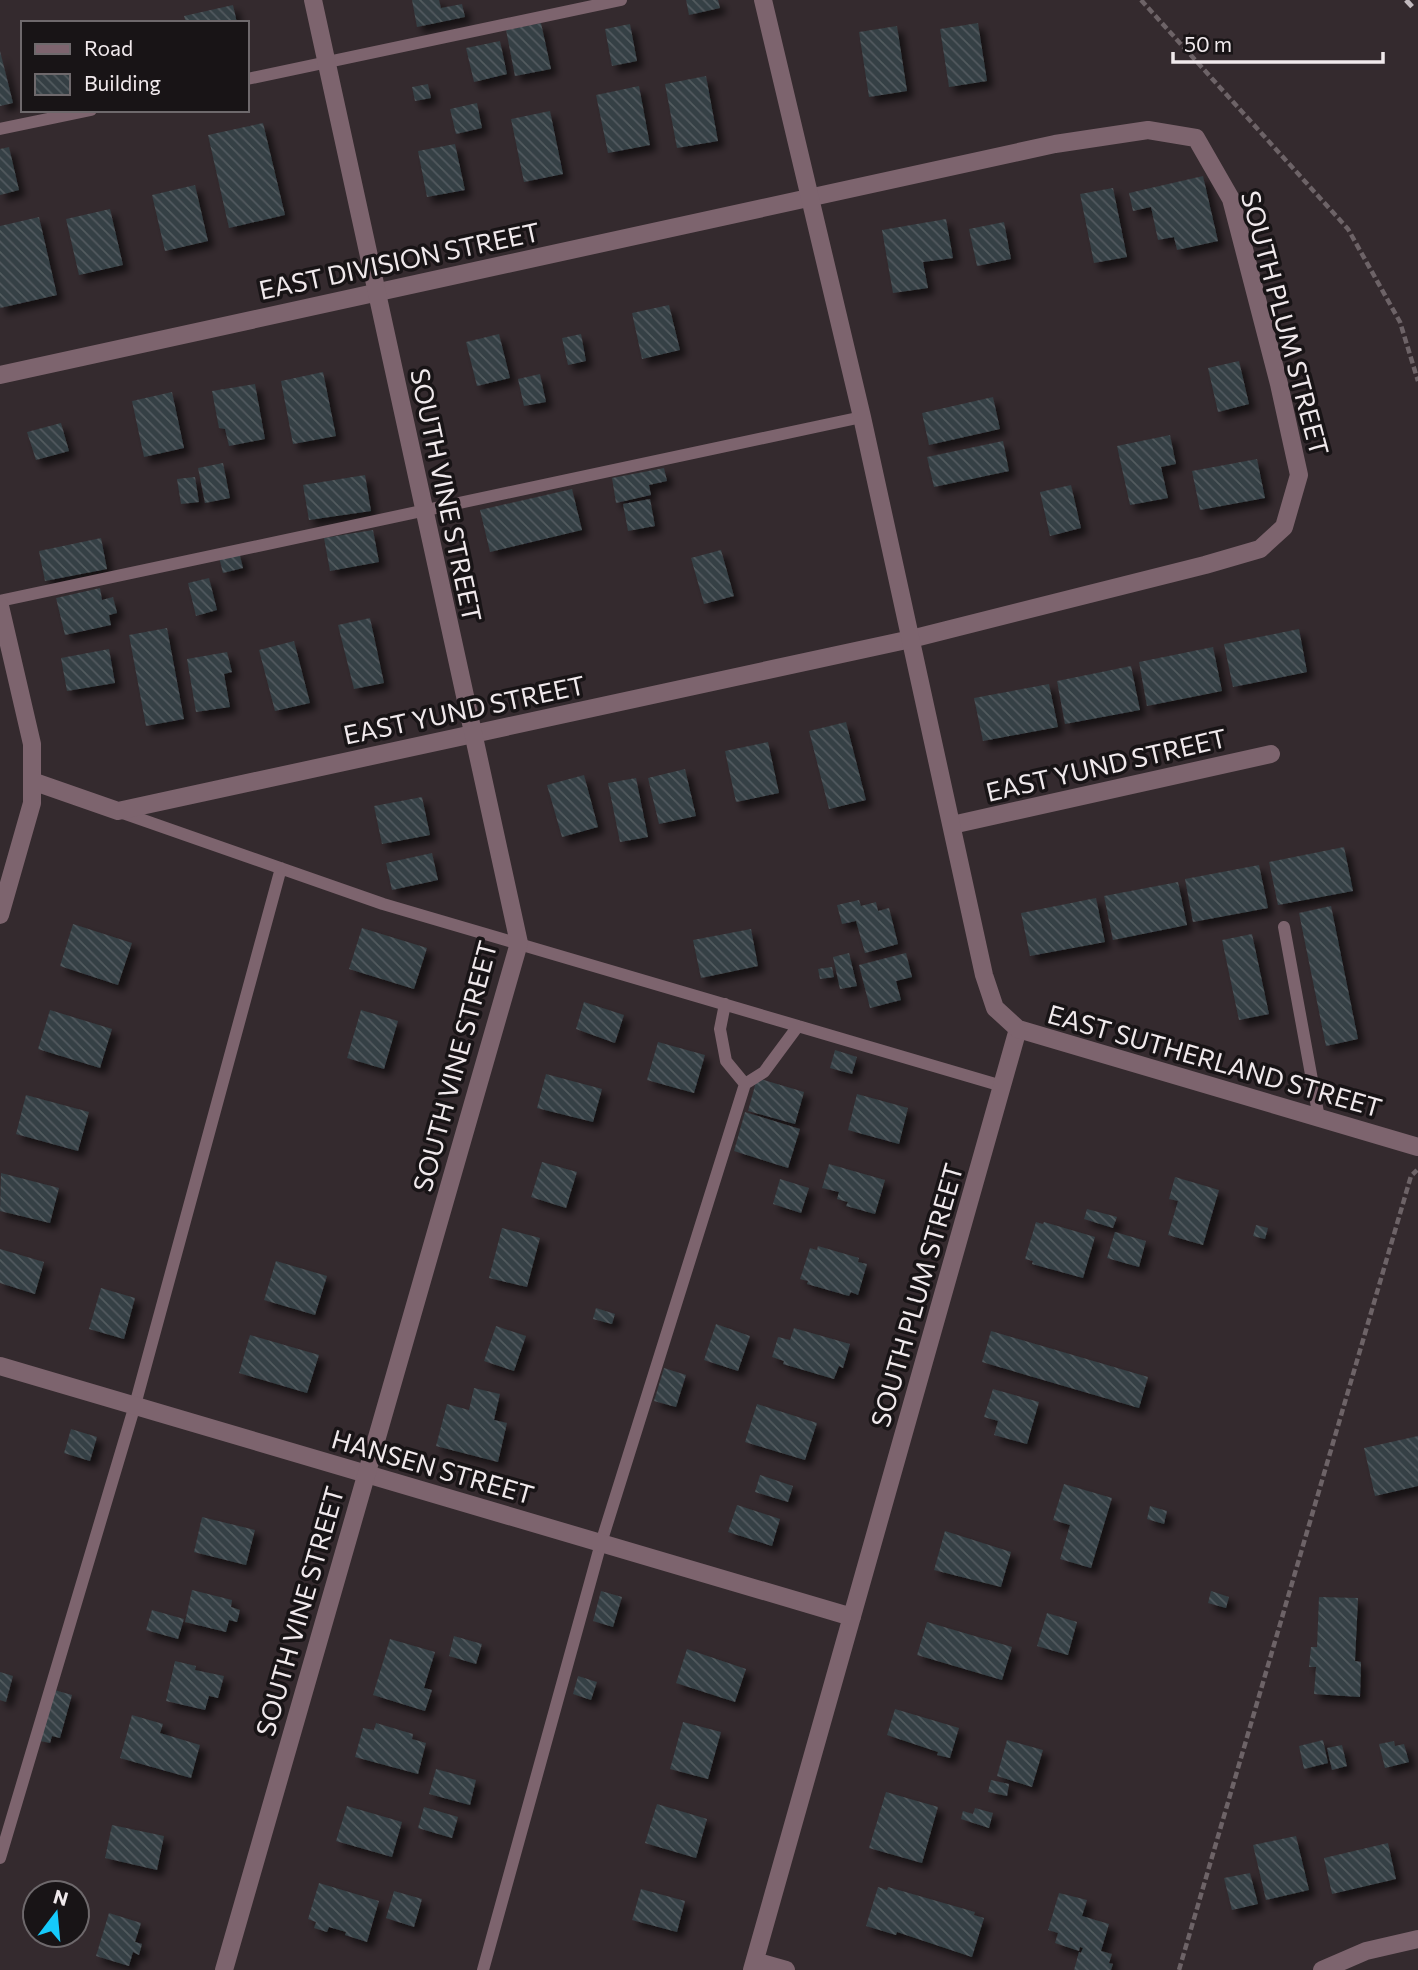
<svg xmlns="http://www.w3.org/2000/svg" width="1418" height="1970" font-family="Commissioner,sans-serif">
<defs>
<pattern id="building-back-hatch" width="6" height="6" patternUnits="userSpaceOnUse" patternTransform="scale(1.75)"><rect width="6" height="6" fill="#353f44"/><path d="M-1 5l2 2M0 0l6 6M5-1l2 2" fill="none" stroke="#535b5f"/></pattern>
<filter id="shadow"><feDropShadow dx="6" dy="6" stdDeviation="3.5" flood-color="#0009"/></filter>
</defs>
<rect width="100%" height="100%" fill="#342a2e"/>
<path fill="url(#building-back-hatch)" filter="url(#shadow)" d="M412,0H439L441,8L462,4L465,17L417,27Z
M686,0H718L720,8L689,15Z
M233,5L237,23H186L184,16Z
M541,23L551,69L515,76L506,30Z
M978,23L987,81L949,87L940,29Z
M630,24L637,61L612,66L605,29Z
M897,26L907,91L869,97L859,32Z
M500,41L507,74L474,82L466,48Z
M0,51L13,103L0,106Z
M706,76L718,141L677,148L665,84Z
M428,84L431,98L415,101L412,87Z
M639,86L650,145L608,153L596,95Z
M477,103L482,128L456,134L450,109Z
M550,111L563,174L524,182L511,119Z
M263,123L285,215L229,228L208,135Z
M455,144L465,190L427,197L418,151Z
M9,147L19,190L0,195V149Z
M1203,176L1218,241L1177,250L1174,237L1158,240L1151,207L1133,211L1129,193Z
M195,185L208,241L165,251L152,195Z
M1113,188L1127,257L1094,263L1080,194Z
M110,209L123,265L79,275L66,219Z
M39,217L57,295L0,308V226Z
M946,219L953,258L923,262L928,288L893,293L882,230Z
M1004,222L1011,259L977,266L969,229Z
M669,305L680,350L642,359L632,313Z
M499,334L510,378L477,386L466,342Z
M581,334L586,361L568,365L562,338Z
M1239,361L1249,404L1218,412L1208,368Z
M323,372L336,436L293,444L281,381Z
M540,374L546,402L524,406L518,379Z
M255,384L265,439L229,446L225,429L219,428L212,391Z
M172,392L184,448L144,457L132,401Z
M993,397L1000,429L929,445L922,413Z
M61,423L69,451L36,460L27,432Z
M1170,435L1176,464L1161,467L1168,498L1130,505L1117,446Z
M1003,441L1009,471L934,487L927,457Z
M1257,459L1265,498L1200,510L1192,471Z
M223,463L230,498L205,503L198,468Z
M664,468L667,481L649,485L651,495L616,503L612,478Z
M365,475L371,511L309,520L303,485Z
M195,477L199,502L181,504L177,479Z
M1071,485L1081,528L1050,536L1040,492Z
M572,489L582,530L490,552L480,510Z
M650,499L655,526L628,531L623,504Z
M373,530L379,562L330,571L324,538Z
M101,538L107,569L45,581L39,551Z
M721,550L734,596L704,604L691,558Z
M239,552L243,568L223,573L219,557Z
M209,578L217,610L196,616L188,583Z
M100,588L102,600L113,597L117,613L109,615L111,625L65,635L56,598Z
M370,618L384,683L354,689L338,625Z
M167,628L184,719L146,726L129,635Z
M1299,629L1307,672L1233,687L1224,644Z
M294,641L310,703L275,711L259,650Z
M1213,647L1222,691L1147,706L1139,662Z
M109,649L115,683L67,691L61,658Z
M227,652L232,672L224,674L230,707L196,712L187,659Z
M1131,666L1140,710L1065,724L1057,681Z
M1049,684L1058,727L983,741L974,698Z
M846,722L866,800L829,809L809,731Z
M768,742L779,793L736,802L725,751Z
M685,769L696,816L659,824L648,778Z
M584,775L598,827L562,837L547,785Z
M636,778L648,837L620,842L608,783Z
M422,797L430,835L382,844L374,806Z
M1344,847L1353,891L1278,905L1269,862Z
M432,853L438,880L392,890L386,863Z
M1259,865L1268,908L1193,922L1185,879Z
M1178,882L1187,925L1113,940L1104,896Z
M1096,898L1105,942L1030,956L1021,913Z
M859,900L861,906L876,902L878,911L889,908L898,944L865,953L856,921L842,924L837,905Z
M1331,906L1358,1039L1326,1046L1299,913Z
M73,924L132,943L118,985L60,966Z
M362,928L427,948L414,989L349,969Z
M751,929L758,966L701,978L693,940Z
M1252,934L1269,1014L1239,1020L1222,940Z
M849,953L857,986L840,989L833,957Z
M906,953L912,977L896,981L901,1000L870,1008L859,965Z
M832,967L834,977L820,979L818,969Z
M584,1002L624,1015L615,1043L576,1029Z
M50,1010L112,1029L100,1068L38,1049Z
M361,1010L398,1021L384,1069L347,1058Z
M658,1042L705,1055L694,1093L647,1080Z
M835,1050L857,1057L852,1074L830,1068Z
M546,1074L602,1089L593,1122L537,1108Z
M757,1078L804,1092L795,1124L748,1111Z
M857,1094L908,1108L899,1144L848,1130Z
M26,1095L89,1112L78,1151L16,1134Z
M745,1112L800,1129L788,1168L734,1151Z
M542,1162L577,1172L566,1208L531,1197Z
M829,1164L885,1180L875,1214L846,1206L848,1202L837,1199L839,1192L822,1188Z
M1,1173L59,1188L50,1223L0,1211Z
M1175,1177L1219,1190L1203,1245L1168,1235L1178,1201L1169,1199Z
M780,1179L809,1188L801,1213L773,1204Z
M1087,1209L1117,1217L1113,1228L1084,1219Z
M1036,1222L1043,1224L1044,1222L1095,1237L1083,1278L1032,1264L1033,1261L1025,1259Z
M1256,1225L1268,1228L1265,1239L1253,1236Z
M502,1228L540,1238L527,1287L489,1278Z
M1115,1232L1146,1241L1139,1267L1107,1258Z
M818,1246L859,1258L858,1262L867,1264L858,1295L851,1292L849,1296L807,1284L808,1281L800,1279L810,1248L817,1250Z
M0,1249L44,1262L35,1294L0,1283Z
M276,1261L327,1276L315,1315L264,1300Z
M101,1288L135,1298L124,1339L89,1329Z
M596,1308L615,1314L612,1324L593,1319Z
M716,1324L750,1336L738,1371L704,1360Z
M496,1326L526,1336L514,1371L484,1361Z
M794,1328L850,1344L843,1368L839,1366L834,1379L783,1364L784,1361L772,1357L778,1337L790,1340Z
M991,1331L1148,1377L1139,1408L982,1362Z
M250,1335L319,1355L307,1393L239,1373Z
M664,1368L686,1375L676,1407L654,1401Z
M474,1388L500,1394L494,1420L507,1423L498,1462L436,1446L447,1404L469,1410Z
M993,1389L1039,1402L1027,1444L994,1435L998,1421L984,1417Z
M757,1404L817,1423L805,1460L745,1442Z
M71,1429L97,1437L90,1461L64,1453Z
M1418,1436V1486L1375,1496L1364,1448Z
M760,1475L793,1486L788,1502L755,1492Z
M1064,1484L1112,1498L1091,1568L1060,1559L1070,1525L1053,1520Z
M737,1505L780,1519L772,1546L728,1532Z
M1150,1506L1167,1511L1164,1524L1147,1519Z
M202,1517L255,1530L246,1565L194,1552Z
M945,1531L1011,1552L1001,1587L934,1570Z
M192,1590L232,1600L231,1607L240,1610L237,1622L229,1620L226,1632L185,1622Z
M601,1591L622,1597L613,1627L593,1621Z
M1211,1591L1229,1597L1226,1608L1208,1603Z
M1319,1597L1358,1598L1355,1661L1361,1662L1360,1697L1314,1694L1316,1667H1309L1311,1647H1317Z
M152,1610L184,1619L178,1639L146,1630Z
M1047,1613L1077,1622L1068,1655L1037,1646Z
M927,1622L1012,1647L1002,1680L917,1655Z
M454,1636L482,1644L476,1664L449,1656Z
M390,1639L435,1652L424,1688L432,1690L425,1711L373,1695Z
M687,1649L746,1669L735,1702L676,1683Z
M175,1661L196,1666L195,1670L224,1676L218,1698L209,1696L205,1710L166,1701Z
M0,1672L13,1676L6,1702L0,1700Z
M578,1676L597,1682L591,1700L573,1694Z
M51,1689L72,1695L60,1738L52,1736L50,1743L40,1741Z
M895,1709L959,1728L950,1758L937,1755L938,1752L887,1735Z
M132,1715L163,1724L160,1733L200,1745L191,1778L120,1758Z
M683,1722L721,1732L708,1779L670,1769Z
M376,1723L413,1734L412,1739L426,1743L418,1774L355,1757L363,1728L374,1730Z
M1007,1740L1043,1750L1032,1787L997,1776Z
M1323,1740L1328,1763L1304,1769L1299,1746Z
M1394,1741L1395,1746L1404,1744L1409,1762L1385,1768L1379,1744Z
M1342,1745L1347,1766L1332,1770L1327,1748Z
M436,1769L476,1780L470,1805L429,1794Z
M991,1780L1009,1784L1007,1796L988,1792Z
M886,1792L938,1807L922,1863L869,1848Z
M657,1804L707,1819L696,1858L645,1843Z
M347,1806L402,1822L392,1857L336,1841Z
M424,1807L458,1817L452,1838L418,1828Z
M975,1808L993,1813L989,1828L961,1819L963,1811L973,1814Z
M112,1825L164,1836L157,1870L105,1858Z
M1296,1836L1309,1890L1266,1900L1253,1845Z
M1388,1843L1396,1879L1332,1894L1324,1858Z
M1250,1873L1258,1904L1232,1910L1224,1878Z
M319,1883L379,1901L367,1942L345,1935L346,1932L329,1927L327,1932L314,1928L316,1922L308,1919Z
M878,1887L887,1890L888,1887L975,1912L974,1915L984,1918L972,1957L897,1932L896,1935L866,1926Z
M641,1889L685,1901L677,1932L632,1920Z
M394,1891L422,1899L414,1927L386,1918Z
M1059,1893L1087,1900L1082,1916L1109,1924L1101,1951L1112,1954L1109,1963L1113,1964L1111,1970H1074L1079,1952L1081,1953L1083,1948L1080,1947L1079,1951L1055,1943L1058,1933L1048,1930Z
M109,1913L141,1923L135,1942L142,1944L139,1955L133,1952L129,1966L96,1956Z"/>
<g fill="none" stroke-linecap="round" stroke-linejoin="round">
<path stroke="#6d6367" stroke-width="4.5" stroke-dasharray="7 3.5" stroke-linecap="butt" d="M1141,0L1348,229L1400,322L1418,381
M1179,1970L1411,1176L1417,1170"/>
<path stroke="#7d646e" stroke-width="12" d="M247,79L621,0
M0,129L91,110
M0,601L862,417
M120,812L383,904L1002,1086
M1284,927L1319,1118
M725,1004L720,1029L726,1061L745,1084
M0,1858L135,1405L281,868
M483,1970L601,1543L745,1084L764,1072L798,1026"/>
<path stroke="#7d646e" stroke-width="18" d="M0,375L1055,144L1148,130L1196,138L1231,199L1279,384L1299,475L1284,527L1260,549L1205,565L911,639L118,811L32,781
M0,606L32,744V803L0,915
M952,825L1271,754
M0,1366L852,1617
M755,1961L786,1970
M752,1970L1018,1029
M1322,1970L1366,1951L1418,1939"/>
<path stroke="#7d646e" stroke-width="18" d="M763,0L862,417L984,975L995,1008L1018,1029L1418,1147
M224,1970L519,943L313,0"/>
<path stroke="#c2babe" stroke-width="5" stroke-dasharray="9 9" stroke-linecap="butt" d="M1406,0L1418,13"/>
</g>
<g text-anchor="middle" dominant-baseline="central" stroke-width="7" stroke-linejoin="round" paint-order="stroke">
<g font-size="26" fill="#f0e9ec" stroke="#181416">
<text transform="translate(399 260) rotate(-12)">EAST DIVISION STREET</text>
<text transform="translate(1286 323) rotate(75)">SOUTH PLUM STREET</text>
<text transform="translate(447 495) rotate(78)">SOUTH VINE STREET</text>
<text transform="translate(464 709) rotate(-12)">EAST YUND STREET</text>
<text transform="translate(1106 764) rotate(-13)">EAST YUND STREET</text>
<text transform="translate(1215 1060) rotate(16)">EAST SUTHERLAND STREET</text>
<text transform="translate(454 1066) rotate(-75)">SOUTH VINE STREET</text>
<text transform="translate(916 1295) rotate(-74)">SOUTH PLUM STREET</text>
<text transform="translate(433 1466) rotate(16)">HANSEN STREET</text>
<text transform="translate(299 1611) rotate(-74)">SOUTH VINE STREET</text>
</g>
</g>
<rect x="21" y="21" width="228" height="91" fill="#181416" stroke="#6e696c" stroke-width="2"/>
<rect x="35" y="44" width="35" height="10" fill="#7d646e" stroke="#6e696c" stroke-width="2"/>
<text x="84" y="56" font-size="21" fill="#f0e9ec">Road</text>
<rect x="35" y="74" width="35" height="21" fill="url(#building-back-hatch)" stroke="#6e696c" stroke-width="2"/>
<text x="84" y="91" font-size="21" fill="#f0e9ec">Building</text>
<g transform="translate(56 1914) rotate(16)"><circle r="33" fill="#181416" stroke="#6e696c" stroke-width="2"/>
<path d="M0-5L12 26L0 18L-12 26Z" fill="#15cafb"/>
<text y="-10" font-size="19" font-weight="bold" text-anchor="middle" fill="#f0e9ec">N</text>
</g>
<path d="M1173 52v10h210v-10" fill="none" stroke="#f0e9ec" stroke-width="3.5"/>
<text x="1184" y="52" font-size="21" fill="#f0e9ec" stroke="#181416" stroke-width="5" paint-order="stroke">50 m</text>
</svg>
